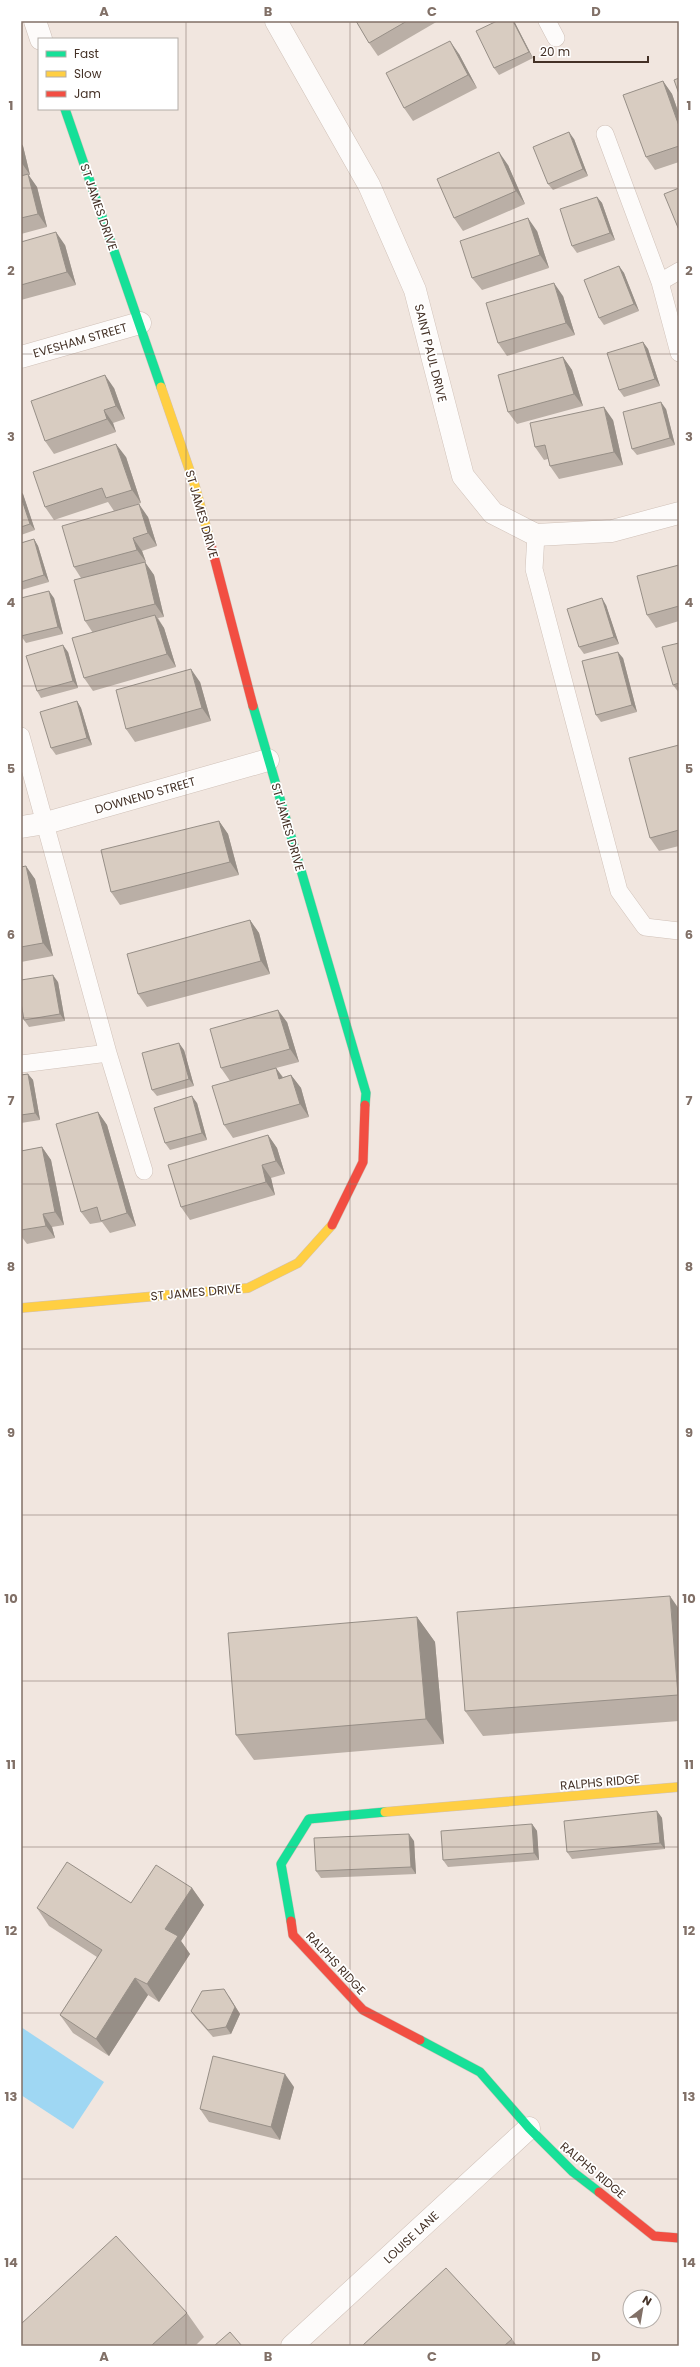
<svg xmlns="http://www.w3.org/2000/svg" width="700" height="2367" font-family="Poppins,sans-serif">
<rect width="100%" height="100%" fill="#f1e6df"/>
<path fill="#9fd7f3" d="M21,2027L104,2082L73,2129L21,2095Z"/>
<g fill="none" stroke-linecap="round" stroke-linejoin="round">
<g stroke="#d0c1b8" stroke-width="18">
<path id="lane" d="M547,21L556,38
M605,134L660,282L679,353
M660,282L679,271
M536,535L534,569L619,891L645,927L679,931
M21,736L108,1053L144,1171
M21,1064L108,1053"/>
</g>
<g stroke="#d0c1b8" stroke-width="23">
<path id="street" d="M35,21L41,39
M276,21L369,185L415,290L463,476L493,513L536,535L612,531L679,513
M21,357L140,323
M21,827L46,823L268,760
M292,2346L529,2128"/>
</g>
<g stroke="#d0c1b8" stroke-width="10">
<path id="fast" d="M65,109L161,387
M253,706L366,1093L365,1105
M291,1921L281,1864L309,1819L385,1812
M420,2040L480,2072L529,2128L573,2172L599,2192"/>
</g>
<g stroke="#d0c1b8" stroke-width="10">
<path id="slow" d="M161,387L195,486L210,541
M21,1308L248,1288L298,1263L332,1225
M385,1812L679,1787"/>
</g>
<g stroke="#d0c1b8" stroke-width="10">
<path id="jam" d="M210,541L253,706
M332,1225L363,1162L365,1105
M291,1921L293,1935L363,2010L420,2040
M599,2192L654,2236L679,2238"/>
</g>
<use href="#lane" stroke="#fdfbfa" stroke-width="17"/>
<use href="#street" stroke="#fdfbfa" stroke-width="22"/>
<use href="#fast" stroke="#16e098" stroke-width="9"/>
<use href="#slow" stroke="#ffcf43" stroke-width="9"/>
<use href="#jam" stroke="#f24e42" stroke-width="9"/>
</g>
<path fill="#baafa6" d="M356,21H438L378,56L369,43Z
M514,21L533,58L499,75L494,68Z
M459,54L477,88L413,121L404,108Z
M663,81L672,94L679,114V162L655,170L646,157Z
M574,139L588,176L553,190L548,184Z
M21,143L23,146L30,175H28L37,187L47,227L21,234Z
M508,165L525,204L463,231L454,218Z
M597,197L602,203L615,240L577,253L572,246Z
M537,231L549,268L482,290L472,278Z
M21,242L65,245L76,285L21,300Z
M619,266L624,273L639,311L604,325L599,318Z
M563,296L575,335L507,356L498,343Z
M643,342L648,349L660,386L624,397L619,390Z
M563,357L572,370L583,406L517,424L508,412Z
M114,388L125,419L113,423L116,432L54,454L45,441Z
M666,409L675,445L637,455L632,449Z
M613,420L623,465L559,479L550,466L548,459L544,460L535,447Z
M126,457L141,503L126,508L148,517L157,546L142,551L146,562L145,563L154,575L164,617L158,618L164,628L176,667L93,691L84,678L93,633L85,621L81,578L74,567L114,511L108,502L54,520L45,507Z
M21,492L23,494L35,530L21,535Z
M34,539L38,546L49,582L21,590V543Z
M679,565V621L656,628L647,615Z
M54,598L63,634L26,643L21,636Z
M606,605L619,644L584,654L579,647Z
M679,643V693L673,685Z
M68,652L78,688L41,698L37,691Z
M623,658L637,712L601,722L596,715Z
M200,682L211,721L135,742L126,729Z
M77,701L81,708L92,745L56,755L51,748Z
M679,745V846L659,851L650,838Z
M219,821L228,834L239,875L120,905L111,892Z
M21,867L35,879L53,956L21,962Z
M250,920L259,933L270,974L147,1007L138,994Z
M58,982L65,1021L29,1027L24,1020Z
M287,1022L299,1062L276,1068L283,1077L291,1075L301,1088L309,1117L233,1138L224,1125L230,1081L221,1068Z
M184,1050L194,1086L157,1096L152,1090Z
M28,1074L33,1080L40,1120L21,1123V1075Z
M197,1103L207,1140L170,1150L165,1143Z
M98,1112L107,1125L136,1226L110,1233L102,1222L90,1224L81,1212Z
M268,1135L277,1148L285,1174L271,1178L275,1195L190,1220L181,1207Z
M42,1147L51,1160L64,1225L52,1227L55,1238L27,1244L21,1236V1151Z
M679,1609V1721L483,1736L465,1711Z
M417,1617L435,1642L444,1744L254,1760L236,1735Z
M657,1811L662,1818L665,1849L572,1859L567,1852Z
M532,1824L537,1831L539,1860L448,1867L443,1860Z
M414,1841L416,1874L321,1878L316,1871Z
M192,1888L204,1905L181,1941L190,1954L159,2002L148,1995L109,2056L73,2033L60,2015L97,1957L49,1926L37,1908L131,1903Z
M229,1996L240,2014L231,2034L213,2037L196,2018L191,2011Z
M294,2087L280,2140L209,2122L200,2109Z
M187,2313L204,2337L195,2346H21Z
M512,2339L517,2346H362Z"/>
<path fill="#978f87" d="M513,21H514L533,58L529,52Z
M450,41L459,54L477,88L468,75Z
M663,81L672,94L679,114V126Z
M569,132L574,139L588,176L583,169Z
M21,143L23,146L30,175L21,162Z
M499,152L508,165L525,204L516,191Z
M28,174L37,187L47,227L38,214Z
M597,197L602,203L615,240L610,233Z
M528,218L537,231L549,268L540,255Z
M56,232L65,245L76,285L67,272Z
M619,266L624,273L639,311L634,304Z
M554,283L563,296L575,335L566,323Z
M643,342L648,349L660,386L655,379Z
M563,357L572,370L583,406L574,394Z
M105,375L114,388L125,419L116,406Z
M661,402L666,409L675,445L670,438Z
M604,407L613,420L623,465L614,452Z
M104,410L113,423L116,432L107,419Z
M116,444L126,457L141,503L132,490Z
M21,492L23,494L35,530L30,524L21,497Z
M139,504L148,517L157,546L148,533Z
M133,538L142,551L146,562L137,550Z
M34,539L38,546L49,582L44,575Z
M145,562L154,575L164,617L155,604Z
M49,591L54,598L63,634L58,627Z
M602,598L606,605L619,644L614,637Z
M155,615L164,628L176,667L167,654Z
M63,645L68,652L78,688L73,681Z
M618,652L623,658L637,712L632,705Z
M191,669L200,682L211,721L202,708Z
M77,701L81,708L92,745L87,738Z
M219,821L228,834L239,875L230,862Z
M26,866L35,879L53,956L43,943Z
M250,920L259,933L270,974L261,961Z
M53,975L58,982L65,1021L60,1014Z
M278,1010L287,1022L299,1062L290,1049Z
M179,1043L184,1050L194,1086L189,1079Z
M276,1068L285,1081L279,1079Z
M28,1074L33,1080L40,1120L35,1113Z
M291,1075L301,1088L309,1117L300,1104Z
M192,1096L197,1103L207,1140L202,1133Z
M98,1112L107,1125L136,1226L127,1213Z
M268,1135L277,1148L285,1174L276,1161Z
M42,1147L51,1160L64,1225L55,1212Z
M262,1165L271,1178L275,1195L266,1182Z
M43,1214L52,1227L55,1238L46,1226Z
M670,1596L679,1609V1698L678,1695Z
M417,1617L435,1642L444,1744L426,1719Z
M657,1811L662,1818L665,1849L660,1843Z
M532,1824L537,1831L539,1860L534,1853Z
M409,1834L414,1841L416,1874L411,1867Z
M192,1888L204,1905L181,1941L190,1954L159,2002L147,1984L165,1929Z
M135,1978L148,1995L109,2056L96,2039Z
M224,1989L240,2014L231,2034L226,2027Z
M285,2074L294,2087L280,2140L271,2127Z"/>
<path fill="#d8ccc1" stroke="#978f87" d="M356,21H407L369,43Z
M497,21H513L529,52L494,68L476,31Z
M450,41L468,75L404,108L386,73Z
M679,78V94L674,80Z
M663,81L679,126V146L646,157L623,95Z
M569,132L583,169L548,184L533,147Z
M499,152L516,191L454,218L437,179Z
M28,174L38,214L21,218V176Z
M679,188V230L664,194Z
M597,197L610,233L572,246L560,209Z
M528,218L540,255L472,278L460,241Z
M56,232L67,272L21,285V242Z
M619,266L634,304L599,318L584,280Z
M554,283L566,323L498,343L486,303Z
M643,342L655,379L619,390L607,353Z
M563,357L574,394L508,412L498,375Z
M105,375L116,406L104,410L107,419L45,441L31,401Z
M661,402L670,438L632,449L623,412Z
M604,407L614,452L550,466L545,445L535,447L530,423Z
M116,444L132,490L106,498L102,488L45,507L33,472Z
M21,497L30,524L21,527Z
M139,504L148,533L133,538L137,550L74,567L62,526Z
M34,539L44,575L21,582V543Z
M145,562L155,604L85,621L74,580Z
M679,565V606L647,615L637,576Z
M49,591L58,627L21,636V598Z
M602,598L614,637L579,647L567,609Z
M155,615L167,654L84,678L72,638Z
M679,643V683L673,685L662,647Z
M63,645L73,681L37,691L26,656Z
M618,652L632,705L596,715L582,661Z
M191,669L202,708L126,729L116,690Z
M77,701L87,738L51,748L40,712Z
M679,745V830L650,838L629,758Z
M219,821L230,862L111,892L101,850Z
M26,866L43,943L21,947V867Z
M250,920L261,961L138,994L127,954Z
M53,975L60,1014L24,1020L21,1003V980Z
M278,1010L290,1049L221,1068L210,1029Z
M179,1043L189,1079L152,1090L142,1053Z
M276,1068L279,1079L291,1075L300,1104L224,1125L212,1086Z
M28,1074L35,1113L21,1115V1075Z
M192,1096L202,1133L165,1143L154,1108Z
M98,1112L127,1213L101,1221L97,1207L81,1212L56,1124Z
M268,1135L276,1161L262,1165L266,1182L181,1207L168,1165Z
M42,1147L55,1212L43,1214L46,1226L21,1230V1151Z
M670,1596L678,1695L465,1711L457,1612Z
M417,1617L426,1719L236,1735L228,1633Z
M657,1811L660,1843L567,1852L564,1821Z
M532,1824L534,1853L443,1860L441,1831Z
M409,1834L411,1867L316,1871L314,1838Z
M67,1862L131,1903L156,1865L192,1888L165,1929L178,1936L147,1984L135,1978L96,2039L60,2015L102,1950L37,1908Z
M224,1989L235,2007L226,2027L208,2030L191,2011L202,1991Z
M213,2056L285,2074L271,2127L200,2109Z
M116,2236L187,2313L151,2346H21V2324Z
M446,2268L512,2339L504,2346H362Z
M230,2332L242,2346H214Z"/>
<path fill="none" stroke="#817067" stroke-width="1" stroke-opacity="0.55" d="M186,21V2346M350,21V2346M514,21V2346M21,188H679M21,354H679M21,520H679M21,686H679M21,852H679M21,1018H679M21,1184H679M21,1349H679M21,1515H679M21,1681H679M21,1847H679M21,2013H679M21,2179H679"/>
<g text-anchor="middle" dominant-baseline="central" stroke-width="3.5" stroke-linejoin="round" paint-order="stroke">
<g font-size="12" fill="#443126" stroke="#fff">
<text transform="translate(99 207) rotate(71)">ST JAMES DRIVE</text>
<text transform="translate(80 340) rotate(-16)">EVESHAM STREET</text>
<text transform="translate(431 353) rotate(76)">SAINT PAUL DRIVE</text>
<text transform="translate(202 514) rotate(74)">ST JAMES DRIVE</text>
<text transform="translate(145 795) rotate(-16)">DOWNEND STREET</text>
<text transform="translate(288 827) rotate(74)">ST JAMES DRIVE</text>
<text transform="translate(196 1292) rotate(-5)">ST JAMES DRIVE</text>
<text transform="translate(600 1782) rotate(-5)">RALPHS RIDGE</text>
<text transform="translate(336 1963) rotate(47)">RALPHS RIDGE</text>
<text transform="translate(593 2170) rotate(40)">RALPHS RIDGE</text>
<text transform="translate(411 2237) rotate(-43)">LOUISE LANE</text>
</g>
</g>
<rect width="700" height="2367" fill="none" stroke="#ffffff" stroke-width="44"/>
<rect x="38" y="38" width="140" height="72" fill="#ffffff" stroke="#b4ada8"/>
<rect x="46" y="51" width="20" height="6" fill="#16e098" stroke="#b4ada8"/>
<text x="74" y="58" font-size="12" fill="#443126">Fast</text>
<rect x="46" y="71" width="20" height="6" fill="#ffcf43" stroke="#b4ada8"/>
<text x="74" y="78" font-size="12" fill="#443126">Slow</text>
<rect x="46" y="91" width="20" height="6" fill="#f24e42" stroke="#b4ada8"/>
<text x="74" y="98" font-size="12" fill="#443126">Jam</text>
<g transform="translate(642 2309) rotate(31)"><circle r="19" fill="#ffffff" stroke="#b4ada8"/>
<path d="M0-3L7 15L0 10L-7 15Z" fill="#817067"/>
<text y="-6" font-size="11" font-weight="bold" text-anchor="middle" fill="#443126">N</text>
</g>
<path d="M534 56v6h114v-6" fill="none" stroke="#443126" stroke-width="2"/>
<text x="540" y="56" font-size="12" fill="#443126" stroke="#ffffff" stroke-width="3" paint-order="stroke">20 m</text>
<rect x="22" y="22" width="656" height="2323" fill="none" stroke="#817067" stroke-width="1.5"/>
<g font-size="13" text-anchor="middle" font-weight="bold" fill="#817067">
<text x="104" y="16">A</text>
<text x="268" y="16">B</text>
<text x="432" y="16">C</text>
<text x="596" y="16">D</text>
<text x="11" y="110">1</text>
<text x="689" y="110">1</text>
<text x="11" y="275">2</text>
<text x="689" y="275">2</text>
<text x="11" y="441">3</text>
<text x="689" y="441">3</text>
<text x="11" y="607">4</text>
<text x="689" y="607">4</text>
<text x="11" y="773">5</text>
<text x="689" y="773">5</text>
<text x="11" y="939">6</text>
<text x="689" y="939">6</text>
<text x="11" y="1105">7</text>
<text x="689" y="1105">7</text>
<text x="11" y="1271">8</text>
<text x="689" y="1271">8</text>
<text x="11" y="1437">9</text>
<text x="689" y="1437">9</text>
<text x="11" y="1603">10</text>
<text x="689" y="1603">10</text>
<text x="11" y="1769">11</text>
<text x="689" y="1769">11</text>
<text x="11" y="1935">12</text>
<text x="689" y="1935">12</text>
<text x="11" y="2101">13</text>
<text x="689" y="2101">13</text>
<text x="11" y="2267">14</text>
<text x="689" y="2267">14</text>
<text x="104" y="2361">A</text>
<text x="268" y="2361">B</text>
<text x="432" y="2361">C</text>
<text x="596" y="2361">D</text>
</g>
</svg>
